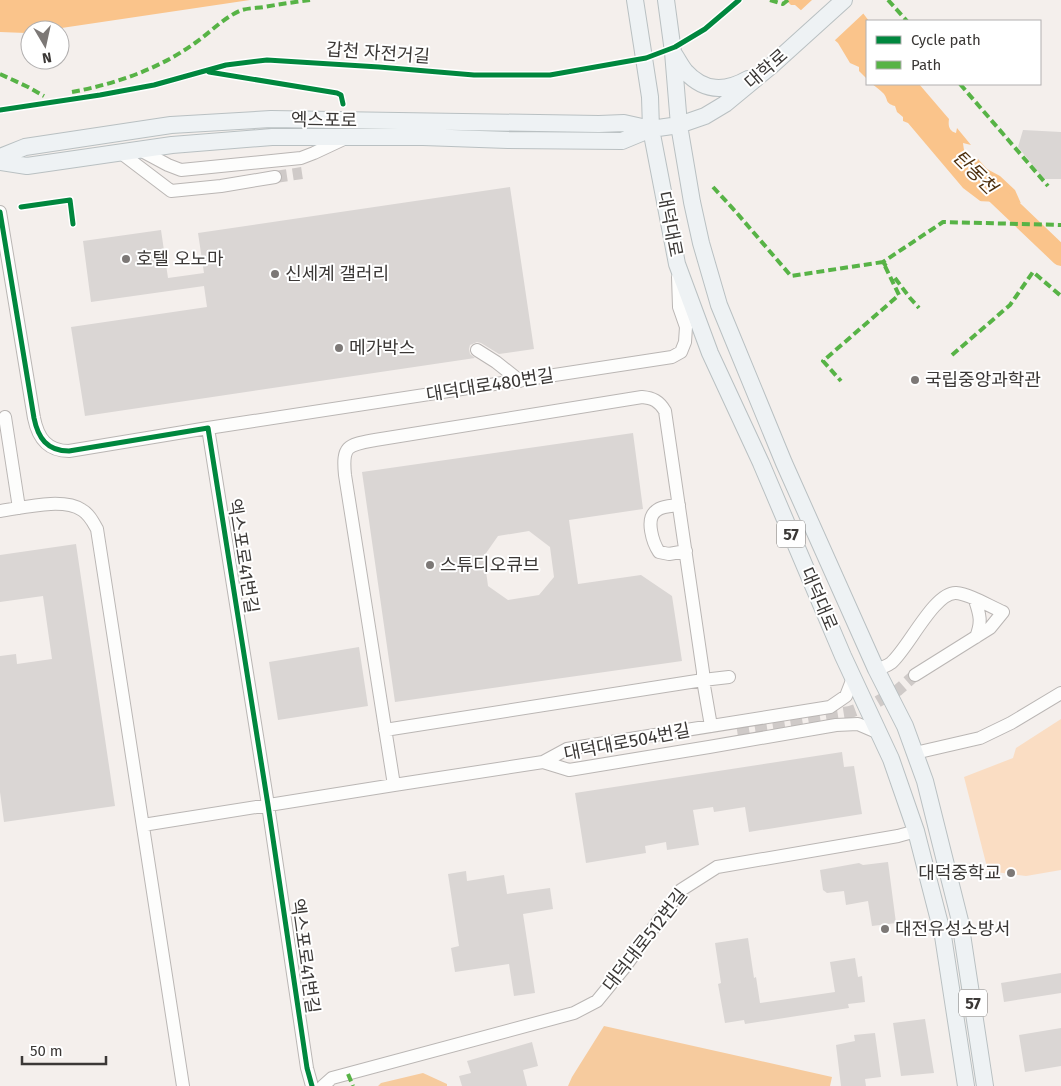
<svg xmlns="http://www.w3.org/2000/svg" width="1061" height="1086" font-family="'Fira Sans','Noto Sans KR',sans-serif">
<rect width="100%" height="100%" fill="#f4efec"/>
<path fill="#faddc3" d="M1061,719V870L1026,876L988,871L964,777L1013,758L1016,748Z"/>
<path fill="#f6cb9e" d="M604,1026L832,1077L830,1086H568L572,1077Z
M423,1073L447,1084V1086H378L381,1083Z"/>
<path fill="#fac48b" d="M0,0H250L48,30H30V33H26L0,32Z
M786,0H853L869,21H867V79L859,71V67L850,63L838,43L795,5H791Z
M872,84H919L949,119C948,126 949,131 956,133L957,128L971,145L963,143C964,150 964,154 969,159H978L987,169L1000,176L1015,190L1023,208L1000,216L963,188L908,123L903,121V117L897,112L895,106C884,103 889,99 883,93C880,90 876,87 872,84Z"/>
<path fill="#f4efec" d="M812,0H856L865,12L833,42L799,12Z
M976,201L1023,203L1025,208L1024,210L1000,219Z"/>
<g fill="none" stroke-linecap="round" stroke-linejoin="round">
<path stroke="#fac48b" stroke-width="20" d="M996,194L1061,256"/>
</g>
<path fill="#dad6d4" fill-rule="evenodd" d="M1023,130L1061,132V179H1044L1018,147Z
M510,187L534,349L499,354L481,343L477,342L470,345L469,349L470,354L475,358L85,416L71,327L207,307L204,286L91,302L83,241L161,230L168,278L204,273L198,233Z
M633,433L643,509L569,520L578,584L641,575L672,596L682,661L395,702L362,472ZM529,531L550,547L554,577L539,595L508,600L488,586L484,556L498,536Z
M76,544L115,806L4,822L0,792V656L16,654L17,664L52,659L43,596L0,602V555Z
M359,647L368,706L278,720L269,662Z
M842,752L844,767L854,766L862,814L749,832L745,807L714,812L713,807L693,810L699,845L667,850L666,842L645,846L646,853L586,863L575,793Z
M888,862L896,923L872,926L868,901L846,905L844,891L827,893L823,890L820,870L859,863L863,865Z
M466,871L467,881L504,875L507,894L550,888L553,909L523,914L535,993L514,996L509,964L455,972L451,948L459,946L448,874Z
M748,938L754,978L756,977L760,1003L835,992L830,962L855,958L858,977L862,976L865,1002L848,1004L849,1008L745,1024L744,1020L725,1023L718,984L721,983L715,943Z
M1061,973V993L1004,1002L1001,983Z
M925,1019L934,1073L901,1076L893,1023Z
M1061,1028V1066L1025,1072L1019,1035Z
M875,1033L881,1077L865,1079L866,1086H841L836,1045L855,1041L854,1035Z
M532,1042L538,1066L523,1070L527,1086H462L459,1076L471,1073L467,1061Z"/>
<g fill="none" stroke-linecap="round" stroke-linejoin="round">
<path stroke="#cfcac8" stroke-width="12" stroke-dasharray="12 6" stroke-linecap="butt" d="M275,177L302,173
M737,730L850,712L877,702L898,690L915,675"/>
<g stroke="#bab6b4" stroke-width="14">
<path id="minor" d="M140,150L168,165L181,170L301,158L314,153L346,138
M121,153L171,191L221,186L275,177
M0,212L34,418C38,438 47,451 69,451L208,428L268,805L307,1068L312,1086
M477,350L496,362L520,381
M5,417L19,508
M208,428L672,357L681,352L685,342L686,327L679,307L678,277
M679,505C672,506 661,506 656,511C645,519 653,543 659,552L669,554L686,551
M0,511C22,508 63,497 82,510C89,514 93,522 97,529L183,1086
M975,600C980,615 982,622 976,637
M876,669C881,668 887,666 891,663C908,649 934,592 956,593C970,594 989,606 1003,612L990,628L915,675
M711,726L703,680L729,677
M385,730L703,680V672L665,411C659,401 653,398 642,397L375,440C348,445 342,445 345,475L394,785
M915,753L980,738L1011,723L1061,693
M543,762L569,770L709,747L836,725L858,724L879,733
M143,825L394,785L543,762L567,749L830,707L846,696L853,678
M323,1086L332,1078L574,1013L597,1001L624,968L681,890L717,867L898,836L916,831"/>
</g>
<g stroke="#b9c0c2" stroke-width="18">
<path id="major" d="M635,0L650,97L651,129L677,264L710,353L761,463L843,656L891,759L916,831L943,936L966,1086
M666,0L673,52L679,125L692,202L701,243L719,305L784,463L876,669L905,726L925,781L960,921L985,1086
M674,54C678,60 681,66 685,71C704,92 725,92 748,79
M0,157L25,147L171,125L271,119L599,124L624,123L651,129
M0,162L27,166L172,145L272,137H423L508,140L622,141L651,129L679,125L705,116L725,104L771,66L844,0"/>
</g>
<use href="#minor" stroke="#fdfdfc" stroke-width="12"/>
<use href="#major" stroke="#eef2f4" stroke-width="16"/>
<path stroke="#57b346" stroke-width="4" stroke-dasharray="8 4" stroke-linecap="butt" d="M770,0L783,4L788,0
M888,0L907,21
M0,74L28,87L44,96
M960,84L1048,186
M72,92C115,84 159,69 195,43C211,32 224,17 242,10C249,8 257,8 264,7C280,4 295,2 310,0
M713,187L736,212L791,276L883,262L899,295L823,361L841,381
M886,266L883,262L943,222L1061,225
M895,278L910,298L919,308
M952,355L1010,305L1033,272L1061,296
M348,1074L353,1086"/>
<g stroke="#fff" stroke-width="8">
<path id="cycleway" d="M209,72L337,93L341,95L343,104
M0,110L100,95L154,85L226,65L267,60L379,67L474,75H550L646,58L675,47L705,29L739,0
M21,207L70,200L73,224
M0,212L34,418C38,438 47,451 69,451L208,428L268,805L307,1068L312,1086"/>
</g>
<use href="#cycleway" stroke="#00873e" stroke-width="5"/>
</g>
<g fill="#7c7876" stroke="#fff" stroke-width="2">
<circle cx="126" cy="259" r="5"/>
<circle cx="275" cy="274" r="5"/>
<circle cx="339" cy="348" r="5"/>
<circle cx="915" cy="380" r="5"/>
<circle cx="430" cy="565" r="5"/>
<circle cx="1011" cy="873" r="5"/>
<circle cx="885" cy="929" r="5"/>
</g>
<g text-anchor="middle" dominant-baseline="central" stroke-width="4" stroke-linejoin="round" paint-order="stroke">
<g fill="#fff" stroke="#767472" stroke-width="1">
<rect x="777" y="520.5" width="28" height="27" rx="4"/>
<rect x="959" y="989.5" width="28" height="27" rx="4"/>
</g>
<g font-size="16" font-weight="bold" fill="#3b3836">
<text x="791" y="534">57</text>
<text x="973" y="1003">57</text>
</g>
<g font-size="18" fill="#3b3836" stroke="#fff">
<text transform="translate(378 53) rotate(4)">갑천 자전거길</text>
<text transform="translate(766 69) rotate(-41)">대학로</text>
<text transform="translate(324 120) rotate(1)">엑스포로</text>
<text transform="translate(670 224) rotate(79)">대덕대로</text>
<text transform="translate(490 385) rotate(-9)">대덕대로480번길</text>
<text transform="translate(243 556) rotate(81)">엑스포로41번길</text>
<text transform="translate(819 599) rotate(67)">대덕대로</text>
<text transform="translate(627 742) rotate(-11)">대덕대로504번길</text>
<text transform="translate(645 940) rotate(-52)">대덕대로512번길</text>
<text transform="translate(305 956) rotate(82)">엑스포로41번길</text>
</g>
<g font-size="18" fill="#3b3836" stroke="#fff" text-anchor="start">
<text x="136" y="259">호텔 오노마</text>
<text x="285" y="274">신세계 갤러리</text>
<text x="349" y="348">메가박스</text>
<text x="925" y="380">국립중앙과학관</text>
<text x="440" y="565">스튜디오큐브</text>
<text x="1001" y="873" text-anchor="end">대덕중학교</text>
<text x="895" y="929">대전유성소방서</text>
</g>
<g font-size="19" font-style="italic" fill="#4d2f0d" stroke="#fff">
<text transform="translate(975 172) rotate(45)">탄동천</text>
</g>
</g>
<rect x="866" y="20" width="175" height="65" fill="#ffffff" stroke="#b1afaf"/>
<rect x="876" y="36" width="25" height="8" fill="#00873e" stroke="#b1afaf"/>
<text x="911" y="45" font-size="15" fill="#3b3836">Cycle path</text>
<rect x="876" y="61" width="25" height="8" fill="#57b346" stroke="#b1afaf"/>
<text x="911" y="70" font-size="15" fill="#3b3836">Path</text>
<g transform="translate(45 45) rotate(171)"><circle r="24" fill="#ffffff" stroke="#b1afaf"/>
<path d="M0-4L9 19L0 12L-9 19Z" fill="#7c7876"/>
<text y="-8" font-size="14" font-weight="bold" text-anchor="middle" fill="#3b3836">N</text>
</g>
<path d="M22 1056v8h84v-8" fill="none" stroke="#3b3836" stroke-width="2.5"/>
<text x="30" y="1056" font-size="15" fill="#3b3836" stroke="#ffffff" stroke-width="4" paint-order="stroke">50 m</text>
</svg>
